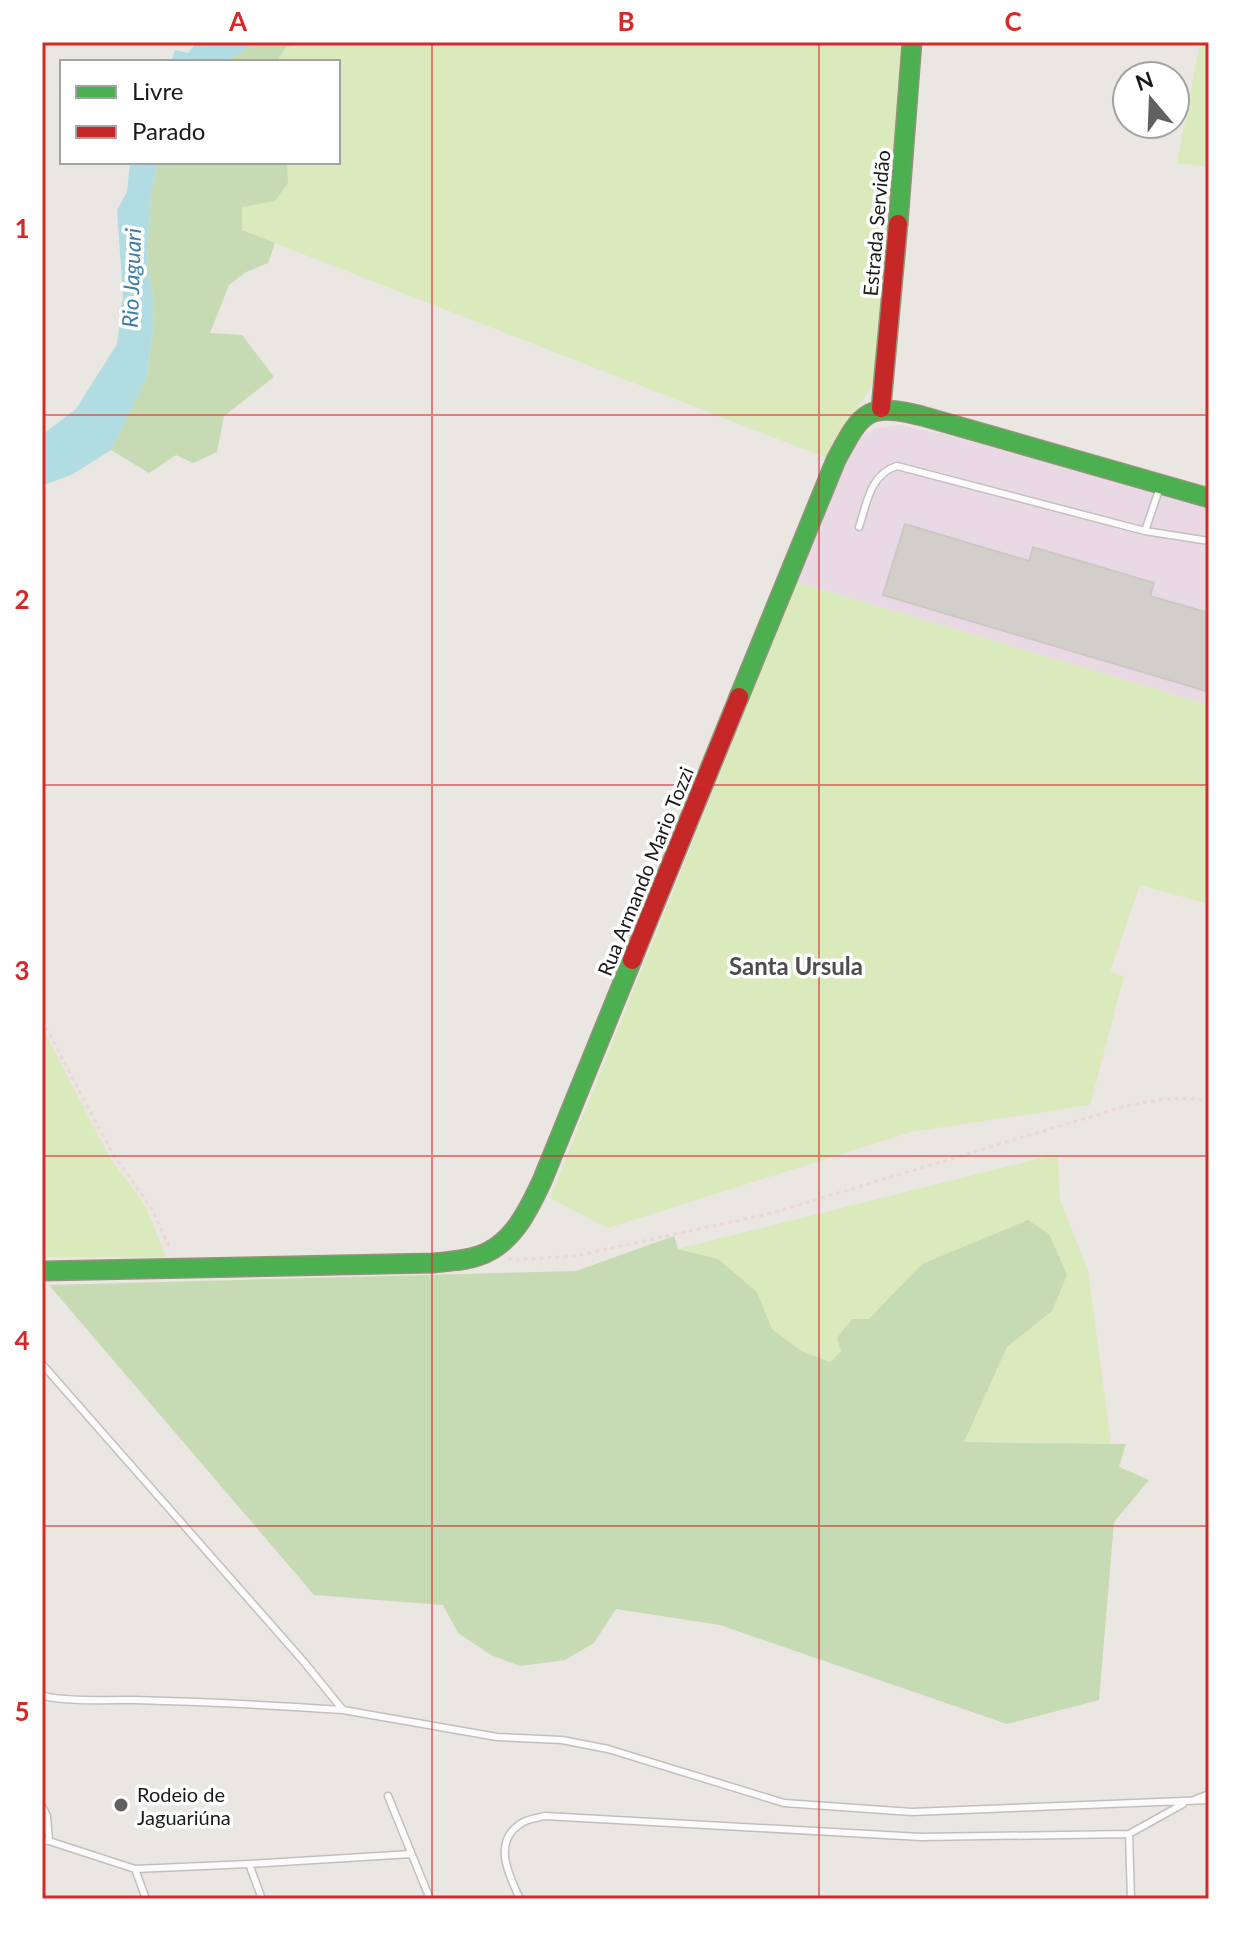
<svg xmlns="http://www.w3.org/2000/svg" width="1251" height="1941" font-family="Lato,sans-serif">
<rect width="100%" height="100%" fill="#eae6e2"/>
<path fill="#e8d9e4" d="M899,425L943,434L1209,508V705L797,582L849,448L860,437L874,429Z"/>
<path fill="#daeabc" d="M317,42H904L898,168L879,368L868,393L848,421L829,459L241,230L242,207L288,183L287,162H338V62H276L286,47Z
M1200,42H1209V167L1177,163Z
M797,582L1209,705V904L1140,885L1110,972L1124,976L1090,1105L911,1132L608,1228L550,1198Z
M42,1027L109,1156L146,1207L166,1257H42Z
M1058,1154L1060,1200L1088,1271L1111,1443L964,1442L1007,1347L1052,1311L922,1264L830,1362L801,1351L772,1329L757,1292L678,1249Z"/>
<path fill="#c6dab4" d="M257,42H317L286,47L276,62H225Z
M158,162H287L288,183L275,201L242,207V230L275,243L268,263L246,272L229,285L210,333L242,335L274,377L224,416L217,452L193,463L176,455L149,473L111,450L146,379L153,330L154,303L147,263L151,193Z
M1028,1220L1049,1234L1067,1275L1052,1311L1007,1347L964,1442L1126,1444L1119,1467L1149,1480L1114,1522L1099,1700L1007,1724L720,1625L616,1609L594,1643L565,1660L520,1666L491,1655L458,1633L443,1605L314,1595L49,1285L576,1271L674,1236L678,1249L718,1259L757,1292L772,1329L801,1351L830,1362L841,1351L837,1338L852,1319H869L922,1264Z"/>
<path fill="#b1dce1" d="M197,42H257L225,62H171L175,50L188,53Z
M130,162H158L151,193L147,263L154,303L153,330L146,379L111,450L73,474L42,486V435L76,409L117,344L123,295L117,210L127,192Z"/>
<path fill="#d2ceca" stroke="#cdc7c3" stroke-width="2" d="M905,524L1029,561L1033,547L1154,583L1150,596L1209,613V692L883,595Z"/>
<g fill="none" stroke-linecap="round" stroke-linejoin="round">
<g stroke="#c2c0be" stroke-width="9">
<path id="lane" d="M859,527C867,503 870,474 897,466L1145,531L1160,487
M1145,531L1209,541
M42,1364L304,1662L343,1710C273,1705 204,1702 134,1700C113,1700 58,1702 42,1695
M343,1710L497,1737L562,1740L608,1749L784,1803L912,1812L1209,1800
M388,1796L430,1899
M1194,1800L1209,1794
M42,1806L47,1816L49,1841
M1129,1834L1131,1899
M42,1841H49L135,1869L249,1864L411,1854
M249,1864L262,1899
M135,1869L146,1899
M520,1899C509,1875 492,1843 520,1824C526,1819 537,1818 545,1816L921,1837L1129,1834L1183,1804"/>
</g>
<g stroke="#94927a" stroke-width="21">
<path id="fast" d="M898,224L912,42
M739,697L836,460C862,412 866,402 922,416L1209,498
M42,1271L434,1263C449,1261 464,1261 478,1256C512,1245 528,1211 542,1181L632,960"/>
</g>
<g stroke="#94927a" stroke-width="21">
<path id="jam" d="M881,408L898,224
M632,960L739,697"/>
</g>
<path stroke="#ead7d6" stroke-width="3" stroke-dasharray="4 4" stroke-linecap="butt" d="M42,1020L112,1153L151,1207L171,1250
M508,1258L515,1260L575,1256L772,1213L1123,1107C1154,1100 1177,1095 1209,1101"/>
<use href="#lane" stroke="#fcfbfb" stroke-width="6"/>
<use href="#fast" stroke="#4caf50" stroke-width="18"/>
<use href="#jam" stroke="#c62828" stroke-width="18"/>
</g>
<path fill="none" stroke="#d62828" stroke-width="2" stroke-opacity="0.55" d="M432,42V1899M819,42V1899M42,415H1209M42,785H1209M42,1156H1209M42,1526H1209"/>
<circle fill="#636160" stroke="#fff" stroke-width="3" cx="121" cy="1805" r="8"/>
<g text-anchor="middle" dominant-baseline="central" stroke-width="7" stroke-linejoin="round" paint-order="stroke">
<g font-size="20" fill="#1a1a1a" stroke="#fff">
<text transform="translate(876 223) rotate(-85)">Estrada Servidão</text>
<text transform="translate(645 871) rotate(-68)">Rua Armando Mario Tozzi</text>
</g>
<g font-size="20" fill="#1a1a1a" stroke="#fff" text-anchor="start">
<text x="137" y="1794">Rodeio de<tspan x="137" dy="23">Jaguariúna</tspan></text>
</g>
<g font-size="22" font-style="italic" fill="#3d7caa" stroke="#fff">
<text transform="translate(131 278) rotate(-88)">Rio Jaguari</text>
</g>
<g font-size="24" font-weight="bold" fill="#4d4d4d" stroke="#fff">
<text x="796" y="965">Santa Ursula</text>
</g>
</g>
<rect width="1251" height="1941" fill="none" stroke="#ffffff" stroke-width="88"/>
<rect x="60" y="60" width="280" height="104" fill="#ffffff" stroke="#a3a3a3" stroke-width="2"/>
<rect x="76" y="86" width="40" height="12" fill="#4caf50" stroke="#a3a3a3" stroke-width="2"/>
<text x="132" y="100" font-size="24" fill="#1a1a1a">Livre</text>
<rect x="76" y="126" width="40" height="12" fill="#c62828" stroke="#a3a3a3" stroke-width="2"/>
<text x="132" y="140" font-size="24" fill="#1a1a1a">Parado</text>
<g transform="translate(1151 100) rotate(341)"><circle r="38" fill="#ffffff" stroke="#a3a3a3" stroke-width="2"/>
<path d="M0-6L14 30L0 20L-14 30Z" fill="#636160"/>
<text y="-12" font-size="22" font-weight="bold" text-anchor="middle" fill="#1a1a1a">N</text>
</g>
<rect x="44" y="44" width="1163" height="1853" fill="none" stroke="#d62828" stroke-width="3"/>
<g font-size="26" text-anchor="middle" font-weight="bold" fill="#d62828">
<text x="238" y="31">A</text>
<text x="626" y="31">B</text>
<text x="1013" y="31">C</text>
<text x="22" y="238">1</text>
<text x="22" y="609">2</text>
<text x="22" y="980">3</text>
<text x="22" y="1350">4</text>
<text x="22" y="1721">5</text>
</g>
</svg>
